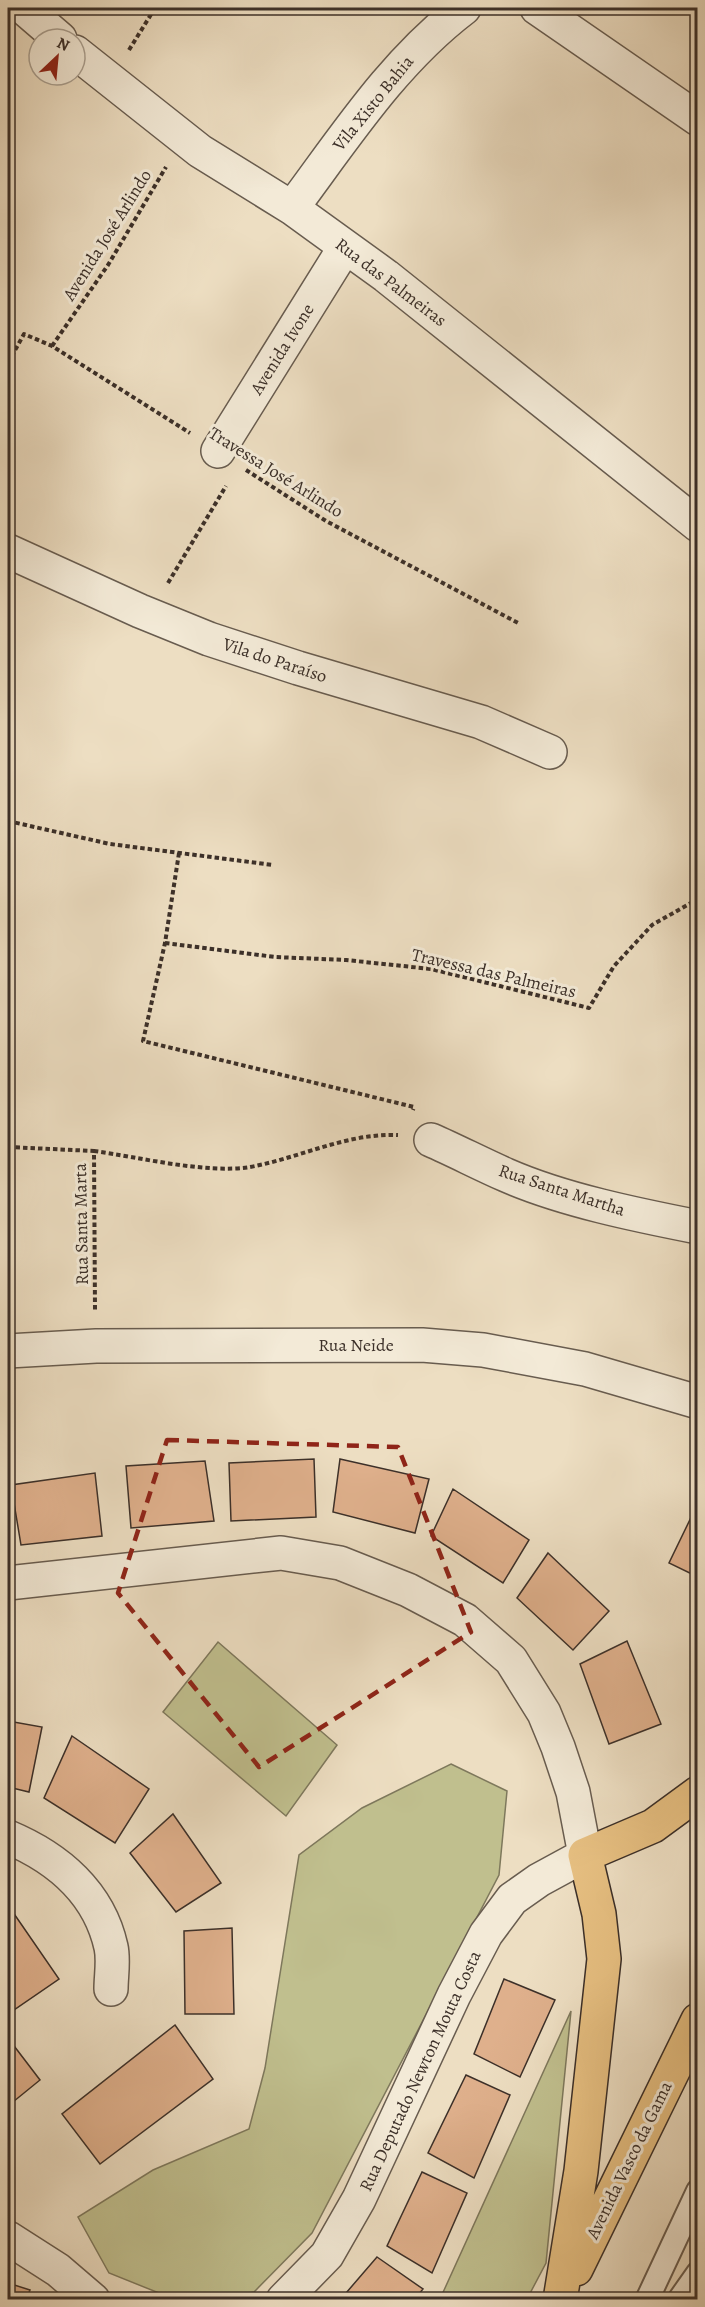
<svg xmlns="http://www.w3.org/2000/svg" width="705" height="2307" font-family="Alegreya,serif">
<rect width="100%" height="100%" fill="#eddec2"/>
<filter id="stains"><feTurbulence type="fractalNoise" baseFrequency=".00333" numOctaves="4"/><feColorMatrix values="0 0 0 0 .2 0 0 0 0 .09 0 0 0 0 .02 0 0 0 .5 -.17"/></filter>
<radialGradient id="worn" r=".72"><stop offset=".6" stop-color="#630" stop-opacity="0"/><stop offset="1" stop-color="#630" stop-opacity=".3"/></radialGradient>
<path fill="#c0bf8e" stroke="#7e785c" stroke-width="1.5" d="M218,1642L337,1745L286,1816L163,1712Z
M451,1764L507,1791L499,1875L312,2233L254,2292L210,2299H174L109,2273L78,2217L153,2170L249,2129L265,2068L299,1855L362,1808Z
M571,2011L546,2263L527,2299H440Z"/>
<path fill="#dfb08c" stroke="#3c3029" stroke-width="1.5" d="M314,1459L316,1517L231,1521L229,1463Z
M340,1459L429,1479L415,1533L333,1512Z
M205,1461L214,1521L131,1528L126,1466Z
M95,1473L102,1536L21,1545L11,1485Z
M453,1489L529,1540L503,1583L431,1536Z
M698,1503V1577L669,1563Z
M548,1553L609,1611L573,1650L517,1598Z
M627,1641L661,1724L609,1744L580,1664Z
M8,1721L42,1727L29,1792L8,1787Z
M72,1736L149,1789L115,1843L44,1798Z
M173,1814L221,1883L176,1912L130,1853Z
M8,1905L59,1979L8,2014Z
M232,1928L234,2014H185L184,1931Z
M504,1979L555,2000L520,2077L474,2054Z
M175,2025L213,2079L100,2164L62,2114Z
M8,2038L40,2080L8,2106Z
M466,2075L510,2095L474,2178L428,2153Z
M422,2172L467,2193L432,2273L387,2246Z
M377,2257L423,2289L414,2300H340Z
M8,2283L30,2290L26,2300H8Z"/>
<g fill="none" stroke-linecap="round" stroke-linejoin="round">
<g stroke="#685c4f" stroke-width="26">
<path id="service" d="M647,2300L698,2191
M679,2300L698,2273"/>
</g>
<g stroke="#685c4f" stroke-width="36">
<path id="minor" d="M24,8L60,39
M537,8L698,119
M75,52L200,151L292,208L386,276L698,525
M292,208C345,137 393,62 464,8
M218,451L345,247
M8,551L140,611L209,639L298,668L481,722L550,752
M431,1140C456,1151 481,1164 506,1175C563,1200 637,1215 698,1227
M8,1351L96,1346L422,1345L483,1350L585,1369L698,1402
M8,1583L281,1553L340,1563L408,1590L465,1620L511,1660L544,1713L558,1747L573,1792L585,1855L539,1880L512,1899L486,1934L454,1995L359,2199L327,2255L283,2300
M8,1837C58,1858 99,1893 111,1947C114,1960 111,1976 111,1989
M8,2238L58,2270L93,2300"/>
</g>
<g stroke="#3c3029" stroke-width="36">
<path id="primary" d="M576,2269L698,2020
M560,2300L581,2171L604,1959L599,1914L585,1855L653,1826L698,1793"/>
</g>
<path stroke="#3c3029" stroke-width="4" stroke-dasharray="4.5 3" stroke-linecap="butt" d="M129,50L155,8
M52,346L108,265L166,167
M8,363L24,334L52,346L190,433
M246,470L326,521L520,624
M168,583L226,486
M8,821L110,844L273,865
M179,853L165,943L143,1041L414,1107L413,1110
M165,943L275,957L346,960L431,969L589,1008L614,966L652,925L698,899
M8,1147L94,1151L95,1310
M94,1151C138,1157 206,1174 250,1167C300,1158 346,1133 398,1135"/>
<use href="#service" stroke="#f3ead7" stroke-width="22"/>
<use href="#minor" stroke="#f3ead7" stroke-width="33"/>
<use href="#primary" stroke="#e6bf81" stroke-width="33"/>
</g>
<path fill="none" stroke="#8f2418" stroke-width="4.5" stroke-dasharray="12 8" stroke-linejoin="round" d="M167,1440L398,1447L471,1632L259,1767L118,1593Z"/>
<g text-anchor="middle" dominant-baseline="central" stroke-width="6" stroke-linejoin="round" paint-order="stroke">
<g font-size="18" fill="#3c3029" stroke="#f3ead7">
<text transform="translate(373 103) rotate(-51)">Vila Xisto Bahia</text>
<text transform="translate(107 235) rotate(-58)">Avenida José Arlindo</text>
<text transform="translate(391 282) rotate(37)">Rua das Palmeiras</text>
<text transform="translate(282 349) rotate(-58)">Avenida Ivone</text>
<text transform="translate(276 472) rotate(32)">Travessa José Arlindo</text>
<text transform="translate(275 660) rotate(18)">Vila do Paraíso</text>
<text transform="translate(494 973) rotate(13)">Travessa das Palmeiras</text>
<text transform="translate(562 1190) rotate(18)">Rua Santa Martha</text>
<text transform="translate(81 1224) rotate(-91)">Rua Santa Marta</text>
<text x="356" y="1345">Rua Neide</text>
<text transform="translate(420 2071) rotate(-65)">Rua Deputado Newton Mouta Costa</text>
<text transform="translate(629 2160) rotate(-64)">Avenida Vasco da Gama</text>
</g>
</g>
<rect width="705" height="2307" fill="none" stroke="#eddec2" stroke-width="30"/>
<rect x="9" y="9" width="687" height="2289" fill="none" stroke="#3c3029" stroke-width="3"/>
<rect x="15" y="15" width="675" height="2277" fill="none" stroke="#3c3029" stroke-width="1.5"/>
<g transform="translate(57 57) rotate(26)"><circle r="28" fill="#f3ead7" stroke="#aaa091" stroke-width="1.5"/>
<path d="M0-4.5L10 22L0 15L-10 22Z" fill="#8f2418"/>
<text y="-9" font-size="16" font-weight="bold" text-anchor="middle" fill="#3c3029">N</text>
</g>
<rect width="100%" height="100%" filter="url(#stains)"/>
<rect width="100%" height="100%" fill="url(#worn)"/>
</svg>
